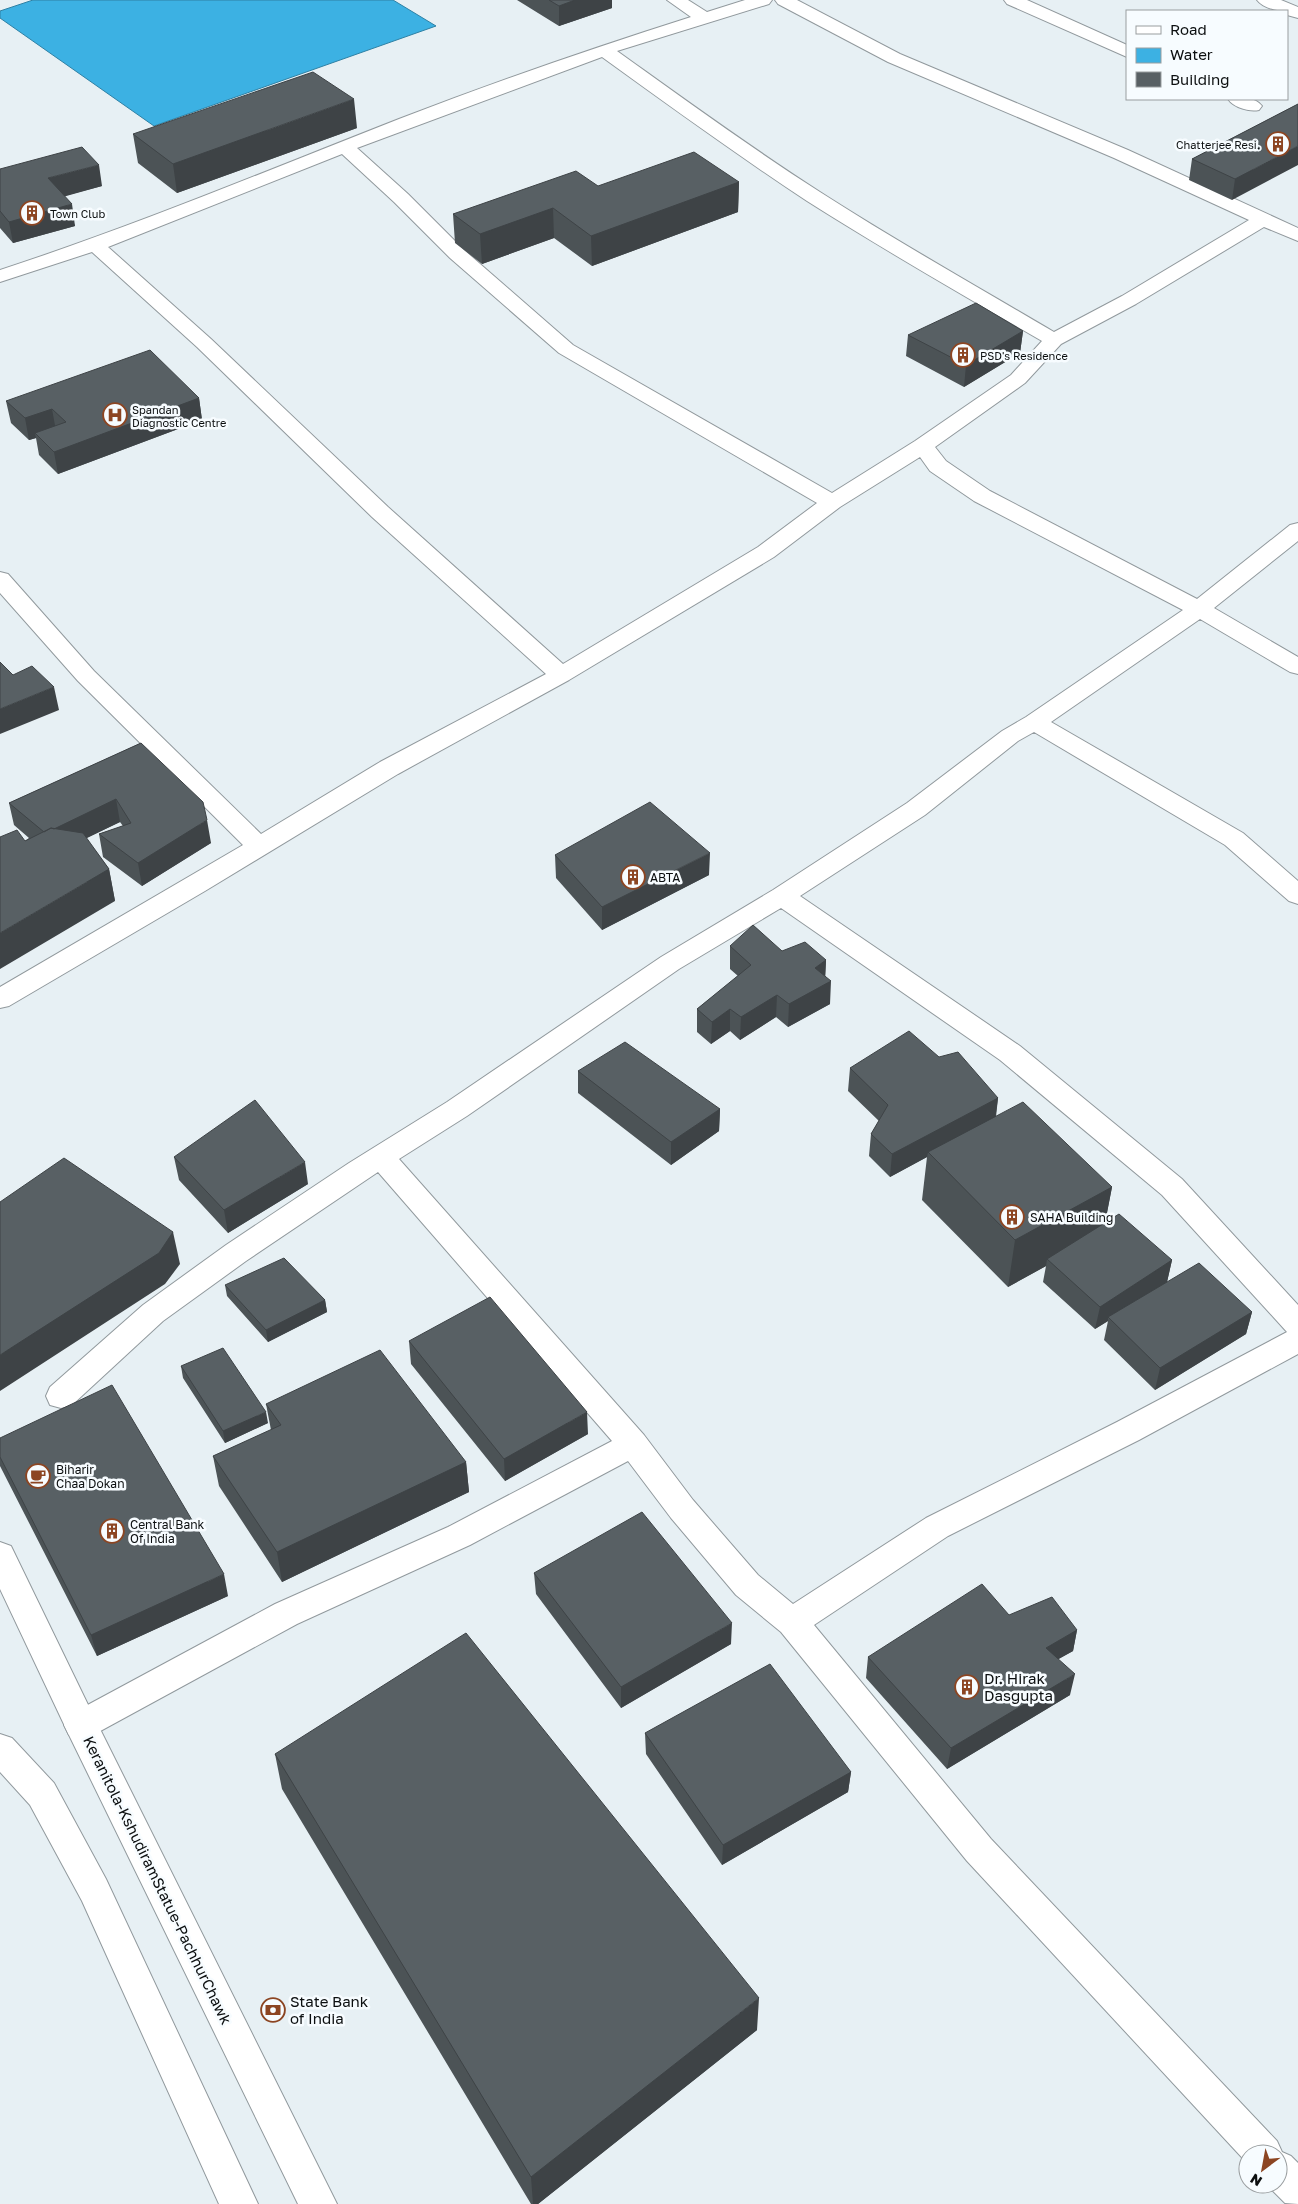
<svg xmlns="http://www.w3.org/2000/svg" width="1298" height="2204" font-family="'Golos Text',sans-serif">
<rect width="100%" height="100%" fill="#e7f0f4"/>
<path fill="#3cb1e3" stroke="#2e80a4" d="M33,0H393L436,26L154,126L0,18V11Z"/>
<g fill="none" stroke-linecap="round" stroke-linejoin="round">
<g stroke="#91999d" stroke-width="2">
<path id="minor" d="M667,0H688L707,12L745,0H772L769,4L617,51C684,99 751,148 820,192C896,241 976,286 1054,332L1122,296L1249,220L1114,158L888,62L778,4L775,0H797L900,54L1128,150L1298,228V241L1264,227L1136,304L1061,344L1025,383L935,447L946,461L990,491L1197,599L1290,525L1298,523V541L1214,608L1298,657V674L1290,672L1200,619L1051,722L1243,833L1298,881V904L1289,901L1225,845L1034,732L1018,741L925,815L800,896L1020,1046L1182,1179L1298,1305V1354L1139,1440L948,1536L814,1625L991,1839L1277,2141L1282,2152L1291,2156L1298,2163V2204L1285,2203L1266,2184H1278V2154H1248V2164L967,1861L781,1632L736,1595L671,1518L628,1461L470,1545L297,1624L93,1735L81,1740L69,1735L64,1725L69,1715L275,1604L448,1527L612,1441L378,1172L246,1261L163,1321L72,1405L61,1408L50,1405L46,1396L50,1387L143,1305L226,1245L349,1163L447,1102L661,957L773,890L907,803L1002,731L1026,717L1183,610L974,501L930,471L920,457L840,507L774,557L569,680L398,774L205,891L9,1006L0,1008V987L243,845L78,681L0,593V572L8,574L94,671L261,834L380,762L546,674L372,517L197,347L92,252L0,282V270C135,226 266,171 399,119C495,82 593,48 691,17ZM602,57C670,106 737,155 807,201C884,250 963,295 1042,341L1011,375L915,441L832,493L573,345L464,250L408,194L357,148ZM342,154L394,202L450,258L559,353L817,503L758,547L563,664L388,507L211,339L108,247ZM781,908L1000,1060L1162,1195L1287,1332L1117,1422L926,1518L793,1604L758,1575L693,1500L644,1435L399,1159L467,1116L679,969Z
M1004,0H1027L1127,45V57L1007,4Z
M1257,0H1281L1298,7V18L1287,15V11C1277,11 1263,8 1257,0Z
M1228,99C1239,98 1255,96 1262,106L1259,110C1250,112 1234,108 1228,99Z"/>
</g>
<g stroke="#91999d" stroke-width="2">
<path id="major" d="M0,1542L11,1546L93,1715L337,2204H298L69,1735L0,1589Z
M0,1734L12,1738L54,1783L106,1879L258,2204H219L82,1901L30,1805L0,1772Z"/>
</g>
<use href="#minor" fill="#fff" fill-rule="evenodd"/>
<use href="#major" fill="#fff" fill-rule="evenodd"/>
</g>
<path fill="#4c5356" d="M517,0H612V8L559,26Z
M1298,104L1232,200L1189,180L1192,159Z
M357,128L177,193L138,163L133,134Z
M0,169L102,186L64,196L75,226L13,243L0,228Z
M739,182L738,212L592,266L554,238L482,264L455,243L453,214L598,186Z
M1023,331L1020,353L964,387L906,356L908,335Z
M199,398L202,420L58,474L39,455L36,438L29,440L11,423L6,401Z
M141,743L211,843L142,886L103,857L99,834L123,826L120,822L86,838L109,869L115,901L25,841L29,838L14,825L9,803Z
M555,855L709,875L602,930L556,878Z
M730,946L782,951L826,960L825,976L830,1004L788,1027L776,1017L740,1040L730,1031L711,1044L697,1032V1009L738,976L730,969Z
M939,1057L998,1098L996,1117L1112,1187L1105,1222L1172,1260L1167,1282L1252,1312L1246,1334L1155,1390L1104,1340L1108,1321L1095,1329L1043,1282L1046,1266L1008,1287L922,1200L927,1157L890,1177L869,1156L871,1134L879,1121L848,1091L850,1068Z
M578,1071L720,1109L719,1131L671,1165L578,1093Z
M174,1157L308,1184L228,1233L179,1180Z
M225,1285L325,1300L327,1312L268,1342L227,1296Z
M409,1341L588,1434L505,1481L411,1364Z
M181,1366L268,1423L225,1443L183,1378Z
M266,1404L466,1462L469,1492L282,1582L219,1486L213,1456L271,1430Z
M0,1438L228,1596L97,1656L0,1466Z
M534,1573L731,1644L621,1708L536,1594Z
M1009,1615L1077,1630L1073,1651L1058,1659L1070,1695L947,1769L866,1678L868,1657Z
M645,1733L851,1772L848,1792L722,1865L646,1754Z
M275,1754L757,2030L538,2204H531L282,1789Z"/>
<path fill="#3e4346" d="M575,0H612V8L559,26V6Z
M354,99L357,128L177,193L173,164Z
M1298,146V165L1232,200L1235,179Z
M99,165L102,186L52,200L48,178Z
M739,182L738,212L592,266L591,236Z
M72,204L75,226L13,243L9,222Z
M553,208L554,238L482,264L480,234Z
M1023,331L1020,353L964,387L966,365Z
M199,398L202,420L58,474L54,452Z
M52,409L56,431L35,433L36,438L29,440L25,418Z
M54,687L59,710L0,734V709Z
M116,799L120,822L50,856L45,833Z
M207,820L211,843L142,886L138,863Z
M710,853L709,875L602,930V907Z
M109,869L115,901L0,969V933Z
M826,960L825,983L831,981L830,1004L788,1027L789,1004L815,968Z
M777,995L776,1017L740,1040L741,1017Z
M730,1009V1031L711,1044L712,1022Z
M998,1098L995,1120L928,1152L927,1157L890,1177L892,1154Z
M720,1109L719,1131L671,1165V1142Z
M305,1162L308,1184L228,1233L224,1210Z
M1112,1187L1103,1234L1047,1259L1046,1266L1008,1287L1015,1240Z
M173,1232L180,1264L165,1284L0,1391V1355Z
M1172,1260L1167,1282L1108,1317V1321L1095,1329L1100,1307Z
M325,1300L327,1312L268,1342L266,1330Z
M1252,1312L1246,1334L1155,1390L1160,1368Z
M266,1412L268,1423L225,1443L223,1431Z
M587,1412L588,1434L505,1481L504,1459Z
M466,1462L469,1492L282,1582L277,1552Z
M224,1574L228,1596L97,1656L91,1635Z
M732,1623L731,1644L621,1708V1687Z
M1077,1630L1073,1651L1041,1669L1046,1648Z
M1075,1674L1070,1695L947,1769L951,1748Z
M851,1772L848,1792L722,1865L723,1845Z
M759,1998L757,2030L538,2204H533L531,2177Z"/>
<path fill="#586064" stroke="#3e4346" d="M549,0H575L559,6Z
M313,72L354,99L173,164L133,134Z
M1298,104V146L1235,179L1192,159Z
M82,147L99,165L48,178L72,204L9,222L0,211V169Z
M694,152L739,182L591,236L553,208L480,234L453,214L576,171L598,186Z
M976,303L1023,331L966,365L908,335Z
M150,350L199,398L54,452L35,433L66,422L52,409L25,418L6,401Z
M0,662L13,675L32,666L54,687L0,709Z
M141,743L203,802L207,820L138,863L99,834L131,823L116,799L54,829L51,828L44,832L9,803Z
M650,802L710,853L602,907L555,855Z
M51,828L83,833L109,869L0,933V837L17,830L25,841Z
M753,925L782,951L805,942L826,960L815,968L831,981L789,1004L777,995L741,1017L730,1009L712,1022L697,1009L751,965L730,946Z
M909,1031L939,1057L958,1052L998,1098L892,1154L871,1134L888,1105L850,1068Z
M625,1042L720,1109L671,1142L578,1071Z
M255,1100L305,1162L224,1210L174,1157Z
M1023,1102L1112,1187L1015,1240L928,1152Z
M64,1158L173,1232L159,1253L0,1355V1202Z
M1119,1214L1172,1260L1100,1307L1047,1259Z
M284,1258L325,1300L266,1330L225,1285Z
M1199,1263L1252,1312L1160,1368L1108,1317Z
M490,1297L587,1412L504,1459L409,1341Z
M223,1348L266,1412L223,1431L181,1366Z
M380,1350L466,1462L277,1552L213,1456L281,1425L266,1404Z
M112,1385L224,1574L91,1635L0,1457V1438Z
M642,1512L732,1623L621,1687L534,1573Z
M982,1584L1009,1615L1052,1597L1077,1630L1046,1648L1075,1674L951,1748L868,1657Z
M466,1633L759,1998L531,2177L275,1754Z
M770,1664L851,1772L723,1845L645,1733Z"/>
<defs>
<g id="building-ring" transform="scale(1.25)"><circle r="9.5" fill="#f7fcff" stroke="#8c4522" stroke-width="1.5"/><path d="M-4-6H4V6H1V3H-1V6H-4ZM-2.5-4.3h1.7v1.8h-1.7ZM.8-4.3h1.7v1.8H.8ZM-2.5-1h1.7V.8h-1.7ZM.8-1h1.7V.8H.8Z" fill="#8c4522"/></g>
<g id="hospital-ring" transform="scale(1.25)"><circle r="9.5" fill="#f7fcff" stroke="#8c4522" stroke-width="1.5"/><path d="M-5-5h3v3.5h4V-5h3V5h-3V1.5h-4V5h-3Z" fill="#8c4522"/></g>
<g id="cafe-ring" transform="scale(1.25)"><circle r="9.5" fill="#f7fcff" stroke="#8c4522" stroke-width="1.5"/><path d="M-5.5-4.5H6V0H3Q3 3.5 0 3.5H-2.5Q-5.5 3.5-5.5 0ZM3-3.2v2h1.7v-2ZM-6 4.5H4V6H-6Z" fill="#8c4522"/></g>
<g id="bank-ring" transform="scale(1.25)"><circle r="9.5" fill="#f7fcff" stroke="#8c4522" stroke-width="1.5"/><path d="M-6-4H6V4H-6ZM0-2.3a2.3 2.3 0 1 0 0 4.6a2.3 2.3 0 1 0 0-4.6Z" fill="#8c4522"/></g>
</defs>
<g fill-rule="evenodd">
<use href="#building-ring" x="1278" y="144"/>
<use href="#building-ring" x="32" y="213"/>
<use href="#building-ring" x="963" y="355"/>
<use href="#hospital-ring" x="115" y="415"/>
<use href="#building-ring" x="633" y="877"/>
<use href="#building-ring" x="1012" y="1217"/>
<use href="#cafe-ring" x="38" y="1476"/>
<use href="#building-ring" x="112" y="1531"/>
<use href="#building-ring" x="967" y="1687"/>
<use href="#bank-ring" x="273" y="2010"/>
</g>
<g text-anchor="middle" dominant-baseline="central" stroke-width="5" stroke-linejoin="round" paint-order="stroke">
<g font-size="11" fill="#0c0f10" stroke="#f7fcff" text-anchor="start">
<text x="1260" y="144" text-anchor="end">Chatterjee Resi.</text>
<text x="50" y="213">Town Club</text>
<text x="980" y="355">PSD's Residence</text>
<text x="132" y="409">Spandan<tspan x="132" dy="13">Diagnostic Centre</tspan></text>
</g>
<g font-size="12" fill="#0c0f10" stroke="#f7fcff" text-anchor="start">
<text x="650" y="877">ABTA</text>
<text x="1030" y="1217">SAHA Building</text>
<text x="56" y="1469">Biharir<tspan x="56" dy="14">Chaa Dokan</tspan></text>
<text x="130" y="1524">Central Bank<tspan x="130" dy="14">Of India</tspan></text>
</g>
<g font-size="15" fill="#0c0f10" stroke="#f7fcff" text-anchor="start">
<text x="984" y="1678">Dr. Hirak<tspan x="984" dy="17">Dasgupta</tspan></text>
<text x="290" y="2001">State Bank<tspan x="290" dy="17">of India</tspan></text>
</g>
<g font-size="15" fill="#0c0f10" stroke="#f7fcff">
<text transform="translate(158 1880) rotate(64)">Keranitola-KshudiramStatue-PachhurChawk</text>
</g>
</g>
<rect x="1126" y="10" width="162" height="90" fill="#f7fcff" stroke="#999d9f"/>
<rect x="1136" y="26" width="25" height="8" fill="#ffffff" stroke="#999d9f"/>
<text x="1170" y="35" font-size="15" fill="#0c0f10">Road</text>
<rect x="1136" y="48" width="25" height="15" fill="#3cb1e3" stroke="#999d9f"/>
<text x="1170" y="60" font-size="15" fill="#0c0f10">Water</text>
<rect x="1136" y="72" width="25" height="15" fill="#586064" stroke="#999d9f"/>
<text x="1170" y="85" font-size="15" fill="#0c0f10">Building</text>
<g transform="translate(1263 2169) rotate(212)"><circle r="24" fill="#f7fcff" stroke="#999d9f"/>
<path d="M0-4L9 19L0 12L-9 19Z" fill="#8c4522"/>
<text y="-8" font-size="14" font-weight="bold" text-anchor="middle" fill="#0c0f10">N</text>
</g>
</svg>
